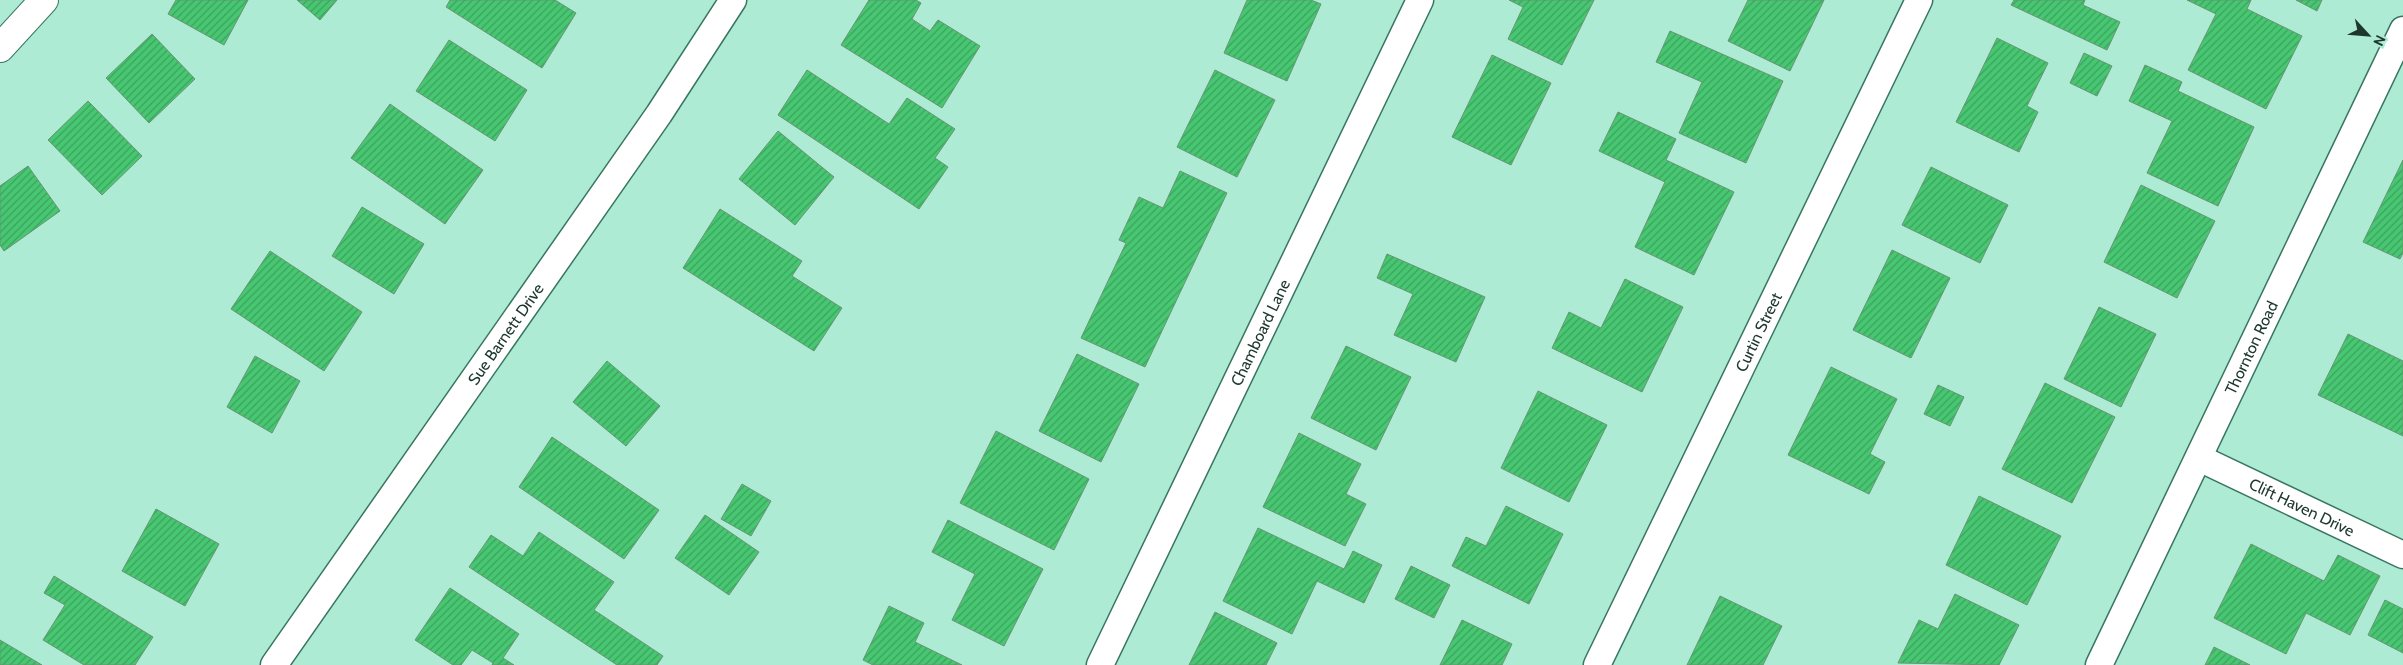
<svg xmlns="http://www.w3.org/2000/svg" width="2403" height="665" font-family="Cabin,sans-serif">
<defs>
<pattern id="building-hatch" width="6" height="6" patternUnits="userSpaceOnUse" patternTransform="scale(1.25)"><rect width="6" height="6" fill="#48c772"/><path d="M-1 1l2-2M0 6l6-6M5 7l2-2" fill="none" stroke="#3ba25e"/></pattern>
</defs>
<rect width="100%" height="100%" fill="#adebd5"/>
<path fill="url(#building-hatch)" stroke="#699473" d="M176,0H248L224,45L168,14Z
M297,0H337L320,20Z
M450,0H555L576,13L542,68L446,7Z
M869,0H916L921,3L912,19L930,31L938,20L980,46L942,108L841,45Z
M1247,0H1311L1321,4L1287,81L1224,53Z
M1509,0H1594L1562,65L1508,39L1523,7Z
M1748,0H1824L1790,71L1728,41Z
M2014,0H2085L2083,5L2120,22L2107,50L2011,5Z
M2187,0H2251L2247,9L2302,36L2266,109L2188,70L2216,14Z
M2296,0H2322L2317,11Z
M1670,31L1783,81L1746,163L1679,133L1702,82L1656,62Z
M152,34L195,79L149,123L106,78Z
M1997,38L2048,63L2027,106L2038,112L2019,152L1956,122Z
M449,40L527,90L495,141L416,91Z
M2084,53L2112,66L2097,96L2070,83Z
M1492,55L1551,83L1511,165L1452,137Z
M2145,65L2182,82L2178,91L2254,127L2218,206L2147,173L2172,121L2129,101Z
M807,70L889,124L907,98L955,129L935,158L948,167L919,209L778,115Z
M1215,70L1275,100L1237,177L1177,147Z
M88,101L142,156L102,195L48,140Z
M390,104L483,170L445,224L351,158Z
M1618,112L1676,139L1666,160L1734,192L1694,275L1635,247L1665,182L1599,151Z
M778,131L834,177L795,225L739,179Z
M2403,160V253L2400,259L2363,242Z
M28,166L60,211L4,251L0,245V186Z
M1931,167L2008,205L1980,263L1902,225Z
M1180,171L1227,193L1145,367L1081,338L1126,243L1119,240L1139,197L1163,208Z
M2141,185L2215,221L2177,298L2104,262Z
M362,207L424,244L394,294L332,256Z
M720,209L802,261L792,276L842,308L814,351L683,268Z
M1892,250L1950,278L1911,358L1853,330Z
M270,251L362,312L324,371L231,309Z
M1387,254L1485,297L1456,362L1394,335L1413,294L1377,278Z
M1625,279L1683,307L1642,392L1552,348L1569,312L1601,328Z
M2099,307L2156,334L2121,407L2064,379Z
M2348,334L2403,361V436L2318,395Z
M1346,346L1411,377L1376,450L1311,418Z
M1077,354L1139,384L1101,462L1039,431Z
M255,356L300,381L272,433L227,407Z
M607,361L660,406L626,446L573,402Z
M1831,367L1897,399L1870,454L1885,462L1869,494L1788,455Z
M2045,383L2115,417L2072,503L2002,469Z
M1938,385L1964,397L1950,426L1924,414Z
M1538,391L1607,425L1569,502L1501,468Z
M996,431L1089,479L1054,550L960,503Z
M1299,433L1361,464L1346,494L1366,504L1345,546L1263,507Z
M552,437L659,510L624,559L519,487Z
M742,484L771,501L751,536L721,519Z
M1979,496L2061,536L2027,605L1946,565Z
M1506,506L1563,534L1529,604L1452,566L1466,537L1486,546Z
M156,509L219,544L185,606L122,571Z
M705,515L759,552L729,595L675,558Z
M948,520L1043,569L1004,646L952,620L975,574L932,552Z
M1258,528L1344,569L1353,551L1382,565L1364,603L1317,581L1292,634L1223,601Z
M539,532L614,582L594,610L663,656L657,665H617L469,567L491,535L523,556Z
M2251,544L2324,581L2338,555L2380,576L2350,635L2306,613L2286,654L2214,618Z
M1411,566L1450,585L1434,618L1395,599Z
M54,576L153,637L135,665H84L43,640L65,605L44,593Z
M450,588L519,634L503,658L514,665H492L493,663L472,650L461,665H453L415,640Z
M1955,594L2019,625L1999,665L1898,663L1919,620L1938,629Z
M1720,596L1782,626L1763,665H1687Z
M2385,600L2403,609V653L2368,635Z
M889,606L924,623L915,642L962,665H873L863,660Z
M1215,612L1277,643L1266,665H1189Z
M1462,620L1512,644L1502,665H1440Z
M0,640L42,665H0Z
M2214,647L2250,665H2205Z"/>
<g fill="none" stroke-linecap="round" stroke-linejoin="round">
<g stroke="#397562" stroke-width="29">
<g id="street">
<path id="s1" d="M2199,458L2403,555"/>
<path id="s2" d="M274,665L659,114L733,0"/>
<path id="s3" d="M1100,665L1420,0"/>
<path id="s4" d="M1597,665L1919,0"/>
<path id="s5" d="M2099,665L2403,30"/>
</g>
</g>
<g stroke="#397562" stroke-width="30">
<path id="secondary" d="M0,48L44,0"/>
</g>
<use href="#street" stroke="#fff" stroke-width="26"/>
<use href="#secondary" stroke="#fff" stroke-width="28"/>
</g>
<g text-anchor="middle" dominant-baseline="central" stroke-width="4" stroke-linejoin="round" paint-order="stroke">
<g font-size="16" fill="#1d362e" stroke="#adebd5">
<text stroke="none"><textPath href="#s3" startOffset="369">Chamboard Lane</textPath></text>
<text stroke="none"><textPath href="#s4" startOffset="370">Curtin Street</textPath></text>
<text stroke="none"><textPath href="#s2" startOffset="404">Sue Barnett Drive</textPath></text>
<text stroke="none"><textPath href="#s5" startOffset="352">Thornton Road</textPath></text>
<text stroke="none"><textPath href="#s1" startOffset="114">Clift Haven Drive</textPath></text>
</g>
</g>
<g transform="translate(2368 35) rotate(116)" stroke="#adebd5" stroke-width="4" paint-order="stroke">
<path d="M0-4L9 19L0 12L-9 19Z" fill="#1d362e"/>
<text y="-8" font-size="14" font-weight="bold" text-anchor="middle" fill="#1d362e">N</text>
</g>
</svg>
